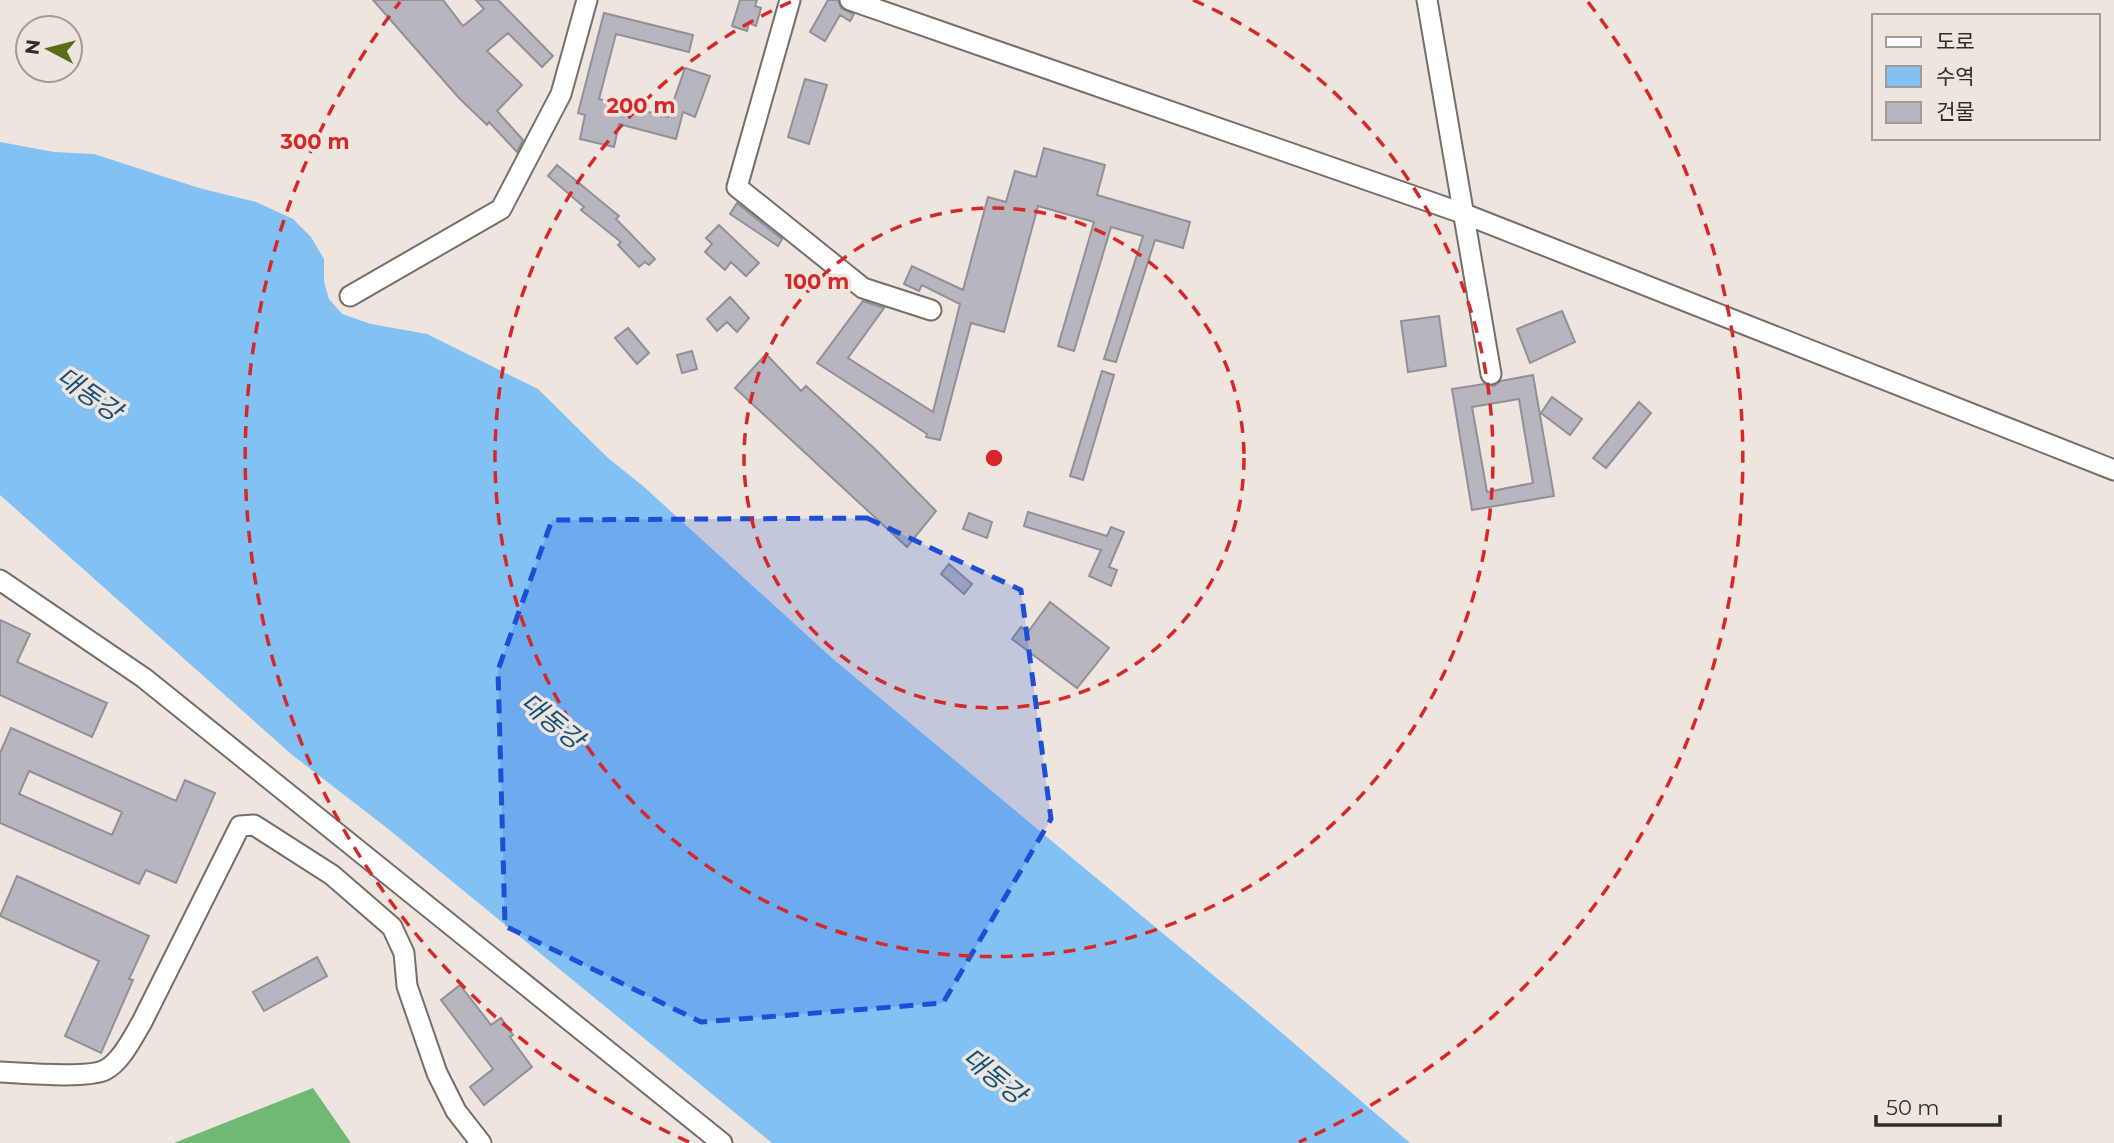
<svg xmlns="http://www.w3.org/2000/svg" width="2114" height="1143" font-family="Montserrat,'Noto Sans KR',sans-serif">
<rect width="100%" height="100%" fill="#ede5de"/>
<path fill="#6fb974" d="M313,1088L351,1143H174Z"/>
<path fill="#81c1f4" d="M0,142L54,152L94,154L199,188L256,202L293,219L311,237L324,259V282L329,299L342,314L371,324L427,334L538,389L608,458L643,486L833,659L1255,1010L1410,1143H772L387,828L291,754L0,495Z"/>
<path fill="#b7b5be" stroke="#918f98" stroke-width="2" fill-rule="evenodd" d="M373,0H443L463,26L484,9L476,0H498L553,56L542,67L508,33L487,51L522,85L497,111L523,140L517,152L489,122L487,125L459,98Z
M740,0H757L755,6L761,8L756,26L749,23L747,31L732,26Z
M828,0H838L841,8L854,14L850,21L840,15L825,41L810,32Z
M604,13L693,35L689,52L616,34L599,99L668,117L685,68L710,76L695,117L683,112L676,139L619,124L614,147L580,139L585,115L578,113Z
M805,79L827,85L809,144L788,137Z
M1044,148L1105,165L1097,195L1190,222L1183,248L1155,240L1116,362L1104,359L1143,236L1111,227L1074,351L1058,346L1094,222L1038,206L1004,332L971,323L940,440L926,437L927,434L817,363L863,301L884,308L848,358L933,412L960,304L922,285L919,291L904,284L912,266L963,290L988,197L1006,202L1015,171L1036,177Z
M557,165L619,216L616,219L655,259L649,265L645,262L639,267L618,245L621,242L581,210L584,207L548,176Z
M737,203L782,239L778,246L730,214Z
M719,225L759,263L746,276L731,262L725,270L705,252L712,244L706,238Z
M730,297L749,318L737,332L727,322L717,331L707,319Z
M1562,311L1575,342L1530,363L1517,329Z
M1439,316L1446,366L1408,372L1401,321Z
M628,328L649,353L637,364L615,338Z
M692,351L697,369L682,373L677,355Z
M766,354L801,391L806,386L876,450L936,511L907,547L735,388Z
M1102,371L1114,375L1083,480L1070,476Z
M1533,375L1554,496L1472,510L1452,389L1484,384L1494,386L1501,381ZM1519,399L1533,483L1487,492L1472,407Z
M1552,397L1582,419L1570,435L1541,413Z
M1639,402L1651,413L1606,468L1593,458Z
M1028,512L1107,536L1111,527L1124,532L1109,567L1117,570L1111,586L1089,576L1101,550L1024,526Z
M969,513L992,522L987,538L963,529Z
M949,564L972,584L964,594L941,574Z
M1050,602L1109,648L1077,688L1012,639L1021,627L1028,632Z
M0,620L30,634L17,662L107,703L92,737L0,695Z
M11,728L176,801L185,780L215,793L176,883L146,870L139,884L0,823V753ZM29,771L122,812L112,835L19,794Z
M17,876L149,936L129,979L133,980L101,1053L65,1036L99,961L0,916Z
M317,957L327,976L264,1011L253,992Z
M460,985L491,1025L501,1018L513,1035L510,1037L532,1067L484,1105L470,1087L493,1069L441,1000Z"/>
<g fill="none" stroke-linecap="round" stroke-linejoin="round">
<g stroke="#766f69" stroke-width="23">
<path id="street" d="M790,0L737,187L863,288L931,310
M850,0L1462,213L2114,470
M1427,0L1491,374
M350,296L501,209L561,94L587,0
M0,580L144,678L722,1143
M0,1072C22,1073 87,1079 105,1070C121,1062 133,1037 142,1022L240,826L254,825L332,875L392,927L404,953L407,986L437,1073L456,1111L481,1143"/>
</g>
<use href="#street" stroke="#fff" stroke-width="19"/>
</g>
<path fill="#1d4ed8" fill-opacity="0.2" stroke="#1d4ed8" stroke-width="5" stroke-dasharray="14 9" stroke-linejoin="round" d="M867,518L1021,590L1051,819L943,1003L701,1022L505,926L498,670L552,520Z"/>
<g fill="none" stroke="#d62828" stroke-width="3.5" stroke-dasharray="12 9">
<circle cx="994" cy="458" r="250"/>
<path d="M1193 0A499 499 0 1 1 795 0"/>
<path d="M689 1142A749 749 0 0 1 400 2M1588 2A749 749 0 0 1 1299 1142"/>
</g>
<g text-anchor="middle" dominant-baseline="central" stroke-width="7" stroke-linejoin="round" paint-order="stroke">
<g font-size="26" font-style="italic" fill="#13507a" stroke="#ede5de">
<text transform="translate(89 394) rotate(35)">대동강</text>
<text transform="translate(552 721) rotate(39)">대동강</text>
<text transform="translate(994 1076) rotate(39)">대동강</text>
</g>
</g>
<circle cx="994" cy="458" r="10" fill="#d62828" stroke="#ede5de" stroke-width="3.5"/>
<g font-size="21" text-anchor="middle" font-weight="bold" fill="#d62828" stroke="#ede5de" stroke-width="7" stroke-linejoin="round" paint-order="stroke">
<text x="641" y="113">200 m</text>
<text x="315" y="149">300 m</text>
<text x="817" y="289">100 m</text>
</g>
<rect x="1872" y="14" width="228" height="126" fill="#ede5de" stroke="#a19b96" stroke-width="2"/>
<rect x="1886" y="37" width="35" height="10" fill="#ffffff" stroke="#a19b96" stroke-width="2"/>
<text x="1936" y="49" font-size="21" fill="#2f2c29">도로</text>
<rect x="1886" y="66" width="35" height="21" fill="#81c1f4" stroke="#a19b96" stroke-width="2"/>
<text x="1936" y="84" font-size="21" fill="#2f2c29">수역</text>
<rect x="1886" y="102" width="35" height="21" fill="#b7b5be" stroke="#a19b96" stroke-width="2"/>
<text x="1936" y="119" font-size="21" fill="#2f2c29">건물</text>
<g transform="translate(49 49) rotate(277)"><circle r="33" fill="#ede5de" stroke="#a19b96" stroke-width="2"/>
<path d="M0-5L12 26L0 18L-12 26Z" fill="#5a6c18"/>
<text y="-10" font-size="19" font-weight="bold" text-anchor="middle" fill="#2f2c29">N</text>
</g>
<path d="M1876 1115v10h124v-10" fill="none" stroke="#2f2c29" stroke-width="3.5"/>
<text x="1886" y="1115" font-size="21" fill="#2f2c29" stroke="#ede5de" stroke-width="5" paint-order="stroke">50 m</text>
</svg>
